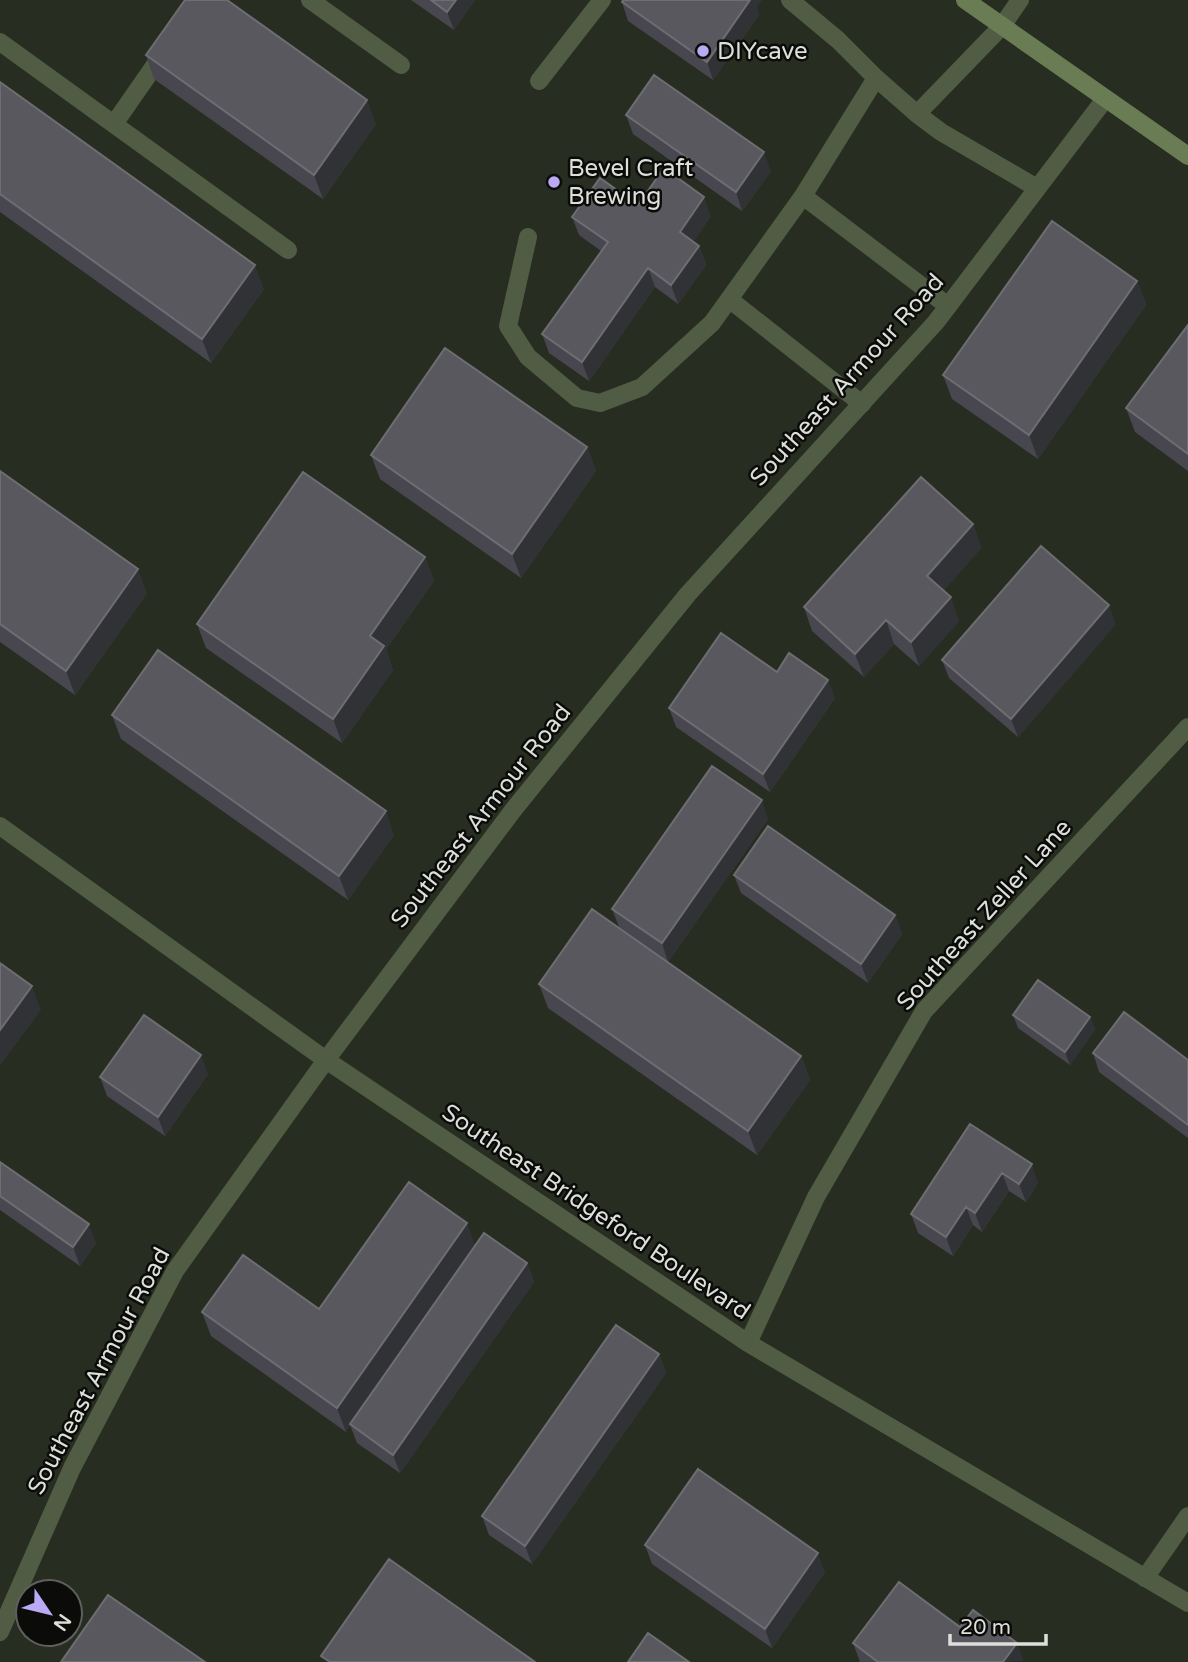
<svg xmlns="http://www.w3.org/2000/svg" width="1188" height="1662" font-family="'Varela Round',sans-serif">
<rect width="100%" height="100%" fill="#20241c"/>
<path fill="#272d20" fill-rule="evenodd" d="M0,0H1188V1662H0ZM28,1592H70V1634H28Z"/>
<g fill="none" stroke-linecap="round" stroke-linejoin="round">
<path stroke="#505c43" stroke-width="18" d="M310,0L401,65
M790,0L838,40L876,78L917,114
M1002,26L917,114L941,132L1037,188
M0,42L288,250
M876,78L803,196L948,306
M539,81L602,0
M114,124L164,52
M528,237L508,326L528,357L577,398L600,403L642,387L712,323L803,196
M729,299L862,404
M1145,1578L1188,1516"/>
<path stroke="#505c43" stroke-width="18" d="M1002,26L1020,0
M0,826L326,1060L748,1343L1188,1603
M748,1343L816,1197L924,1011L1188,727
M0,1632L72,1468L175,1271L326,1060L514,809L688,594L936,322L1105,99"/>
<path stroke="#697c54" stroke-width="18" d="M965,0L1188,156"/>
</g>
<path fill="#48474f" d="M411,0H475L454,30Z
M622,2L757,8L759,15L713,80L628,21Z
M146,55L376,124L323,199L154,79Z
M0,82L264,289L211,363L0,212Z
M626,115L771,171L742,211L633,134Z
M638,205L711,216L693,242L699,246L706,265L678,304L655,287L589,381L549,353L542,334L601,251L579,235L572,217Z
M1137,281L1146,305L1038,459L952,399L943,375Z
M1188,325V471L1135,432L1126,408Z
M587,447L596,471L521,578L380,479L371,455Z
M0,471L147,593L75,695L0,642Z
M973,524L981,548L943,591L959,621L919,666L894,644L864,677L812,631L804,607Z
M425,557L434,581L386,649L393,670L342,743L206,648L197,624Z
M1116,624L1018,737L949,678L942,660Z
M777,672L835,698L770,792L676,727L669,708Z
M112,715L394,835L348,900L121,739Z
M768,819L668,962L619,927L612,909Z
M734,875L895,915L902,934L868,983L741,893Z
M539,984L801,1056L810,1080L757,1155L548,1008Z
M1013,1015L1090,1017L1095,1030L1070,1065L1018,1028Z
M1093,1053L1188,1060V1138L1099,1072Z
M208,1074L165,1136L107,1096L100,1077Z
M970,1124L1038,1183L1026,1202L1009,1191L982,1232L973,1225L953,1256L918,1233L911,1214Z
M0,1162L96,1243L80,1266L0,1210Z
M475,1245L527,1263L534,1282L400,1473L357,1443L350,1425L346,1432L211,1336L202,1312L319,1309Z
M659,1354L666,1373L532,1564L489,1535L482,1516Z
M645,1545L825,1572L772,1648L652,1564Z
M960,1627L1024,1661L860,1662L853,1643Z"/>
<path fill="#313235" d="M456,0H475L454,30L447,12Z
M750,0H762L757,8L759,15L713,80L707,62Z
M367,100L376,124L323,199L314,175Z
M764,152L771,171L742,211L736,192Z
M704,197L711,216L687,251L680,232Z
M699,246L706,265L678,304L671,285Z
M255,265L264,289L211,363L202,339Z
M648,268L655,287L589,381L582,362Z
M1137,281L1146,305L1038,459L1029,435Z
M587,447L596,471L521,578L512,554Z
M973,524L981,548L936,600L927,576Z
M425,557L434,581L386,649L393,670L342,743L333,719L370,636Z
M138,569L147,593L75,695L66,671Z
M951,597L959,621L919,666L911,642Z
M1109,605L1116,624L1018,737L1011,719Z
M886,620L894,644L864,677L855,654Z
M828,680L835,698L770,792L763,774Z
M762,800L768,819L668,962L662,943Z
M386,811L394,835L348,900L339,876Z
M895,915L902,934L868,983L861,964Z
M32,986L41,1010L0,1066V1030Z
M1090,1017L1095,1030L1070,1065L1065,1052Z
M201,1055L208,1074L165,1136L158,1117Z
M801,1056L810,1080L757,1155L748,1131Z
M1032,1164L1038,1183L1026,1202L1019,1184Z
M1002,1173L1009,1191L982,1232L975,1213Z
M966,1207L973,1225L953,1256L946,1237Z
M467,1223L476,1247L346,1432L337,1408Z
M89,1224L96,1243L80,1266L73,1247Z
M527,1263L534,1282L400,1473L393,1455Z
M659,1354L666,1373L532,1564L525,1546Z
M818,1553L825,1572L772,1648L765,1629Z
M1017,1643L1024,1661L1003,1662Z"/>
<path fill="#58585e" stroke="#6d6d72" stroke-width="2" d="M185,0H227L367,100L314,175L146,55Z
M431,0H456L447,12Z
M623,0H750L707,62L622,2Z
M654,75L764,152L736,192L626,115Z
M0,82L255,265L202,339L0,194Z
M664,168L704,197L680,232L699,246L671,285L648,268L582,362L542,334L608,242L572,217L600,178L638,205Z
M1052,221L1137,281L1029,435L943,375Z
M1188,325V454L1126,408Z
M445,348L587,447L512,554L371,455Z
M0,471L138,569L66,671L0,624Z
M303,472L425,557L370,636L384,646L333,719L197,624Z
M921,477L973,524L927,576L951,597L911,642L886,620L855,654L804,607Z
M1041,546L1109,605L1011,719L942,660Z
M721,633L777,672L789,653L828,680L763,774L669,708Z
M158,650L386,811L339,876L112,715Z
M712,766L762,800L662,943L612,909Z
M768,826L895,915L861,964L734,875Z
M592,909L801,1056L748,1131L539,984Z
M0,963L32,986L0,1030Z
M1038,980L1090,1017L1065,1052L1013,1015Z
M1124,1012L1188,1060V1125L1093,1053Z
M144,1015L201,1055L158,1117L100,1077Z
M970,1124L1032,1164L1019,1184L1002,1173L975,1213L966,1207L946,1237L911,1214Z
M0,1162L89,1224L73,1247L0,1196Z
M409,1182L467,1223L337,1408L202,1312L243,1255L319,1309Z
M484,1233L527,1263L393,1455L350,1424Z
M616,1325L659,1354L525,1546L482,1516Z
M698,1469L818,1553L765,1629L645,1545Z
M389,1559L535,1662H330L321,1656Z
M899,1582L960,1627L973,1610L1017,1643L1003,1662H878L853,1643Z
M108,1595L205,1662H61Z
M648,1633L689,1662H628Z"/>
<g fill="#baaaf6" stroke="#0b0c09" stroke-width="2.5">
<circle cx="703" cy="51" r="7"/>
<circle cx="554" cy="182" r="7"/>
</g>
<g text-anchor="middle" dominant-baseline="central" stroke-width="5" stroke-linejoin="round" paint-order="stroke">
<g font-size="24" fill="#dcdfda" stroke="#0b0c09" text-anchor="start">
<text x="717" y="51">DIYcave</text>
<text x="568" y="168">Bevel Craft<tspan x="568" dy="28">Brewing</tspan></text>
</g>
<g font-size="24" fill="#dcdfda" stroke="#0b0c09">
<text transform="translate(847 380) rotate(-48)">Southeast Armour Road</text>
<text transform="translate(481 816) rotate(-52)">Southeast Armour Road</text>
<text transform="translate(984 915) rotate(-48)">Southeast Zeller Lane</text>
<text transform="translate(596 1212) rotate(34)">Southeast Bridgeford Boulevard</text>
<text transform="translate(99 1371) rotate(-62)">Southeast Armour Road</text>
</g>
</g>
<g transform="translate(49 1613) rotate(125)"><circle r="33" fill="#0b0c09" stroke="#5f605d" stroke-width="2"/>
<path d="M0-5L12 26L0 18L-12 26Z" fill="#baaaf6"/>
<text y="-10" font-size="19" font-weight="bold" text-anchor="middle" fill="#dcdfda">N</text>
</g>
<path d="M950 1634v10h96v-10" fill="none" stroke="#dcdfda" stroke-width="3.5"/>
<text x="960" y="1634" font-size="21" fill="#dcdfda" stroke="#0b0c09" stroke-width="5" paint-order="stroke">20 m</text>
</svg>
